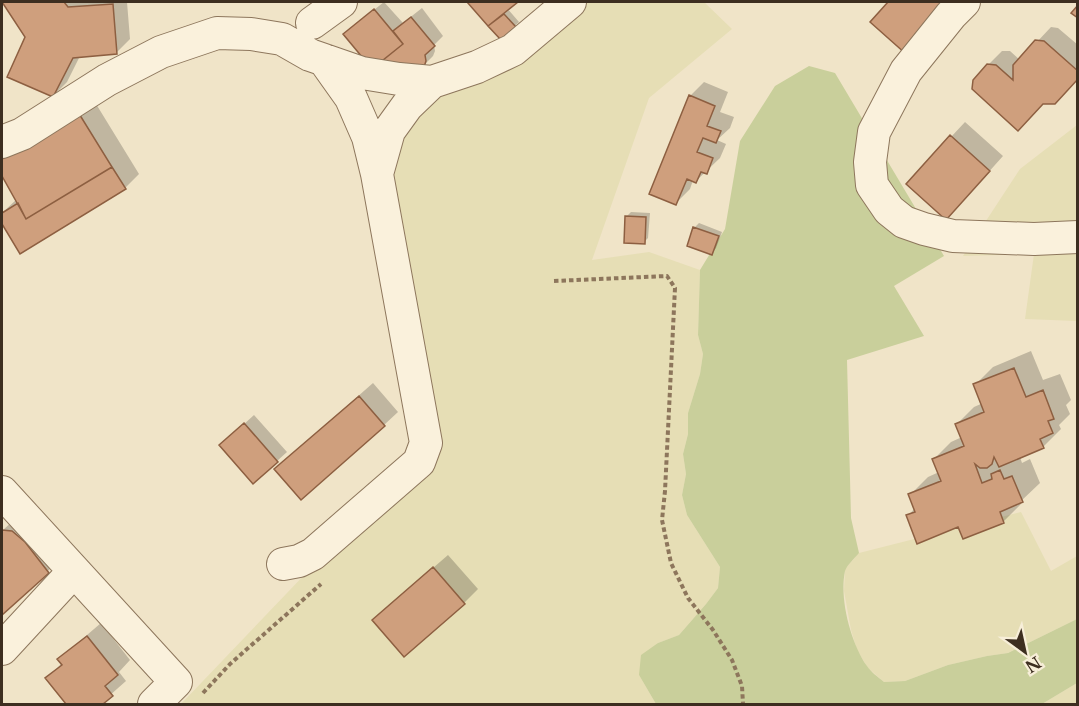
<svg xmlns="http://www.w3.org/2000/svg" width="1079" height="706" font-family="'Libre Baskerville',serif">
<rect width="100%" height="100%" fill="#f0e4c8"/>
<path fill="#e6deb5" d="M576,2H704L732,29L649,98L592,260L649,252L700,270L698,335L703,354L700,374L688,413V434L683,454L686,474L682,495L687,515L720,567L718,588L706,604L679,635L658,643L639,675L656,704H181L330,548L420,446L384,285L393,137L423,100L453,92L496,69Z
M1077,125V321L1025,319L1034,254L963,256L1020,169Z
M1021,512L1051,571L1077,556V619L1008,653L987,656L948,665L905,681L884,682L868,668L857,650L851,630L844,591L845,569L859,553Z
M1077,683V704H1042Z"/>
<path fill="#c9cf9b" d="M809,66L835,73L944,256L894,286L924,336L847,360L851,518L859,553C855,558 847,565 845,571C839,599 851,643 867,666C871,672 878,677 884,682L905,681L948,665L987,656L1008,653L1077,619V683L1042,704H656L639,675L641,655L658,643L679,635L706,604L718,588L720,567L687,515L682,495L686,474L683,454L688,434V413L700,374L703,354L698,335L700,270L725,229L740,141L775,86Z"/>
<path fill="#0003" d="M3,2H127L130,39L116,53L80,56L67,82L53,96L27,36Z
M384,2L403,23L422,8L443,36L434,45L435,51L433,56L423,66L355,25Z
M469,2H516L507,8L519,22L501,38Z
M890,2H952L872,22Z
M1051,27L1058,28L1078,45V77L1044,102L988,65L1002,51H1010L1020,60Z
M704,82L728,92L720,112L734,117L730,128L717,140L726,144L720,158L696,181L693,180L690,189L676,203L690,96Z
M93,99L139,174L125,188L21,252L2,221V213L17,199L2,174V158L10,150Z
M965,122L1003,156L960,204L908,183Z
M631,212L650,213L648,238L644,242L627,216Z
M699,223L722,232L716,248L712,253L694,228Z
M1031,351L1043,380L1060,374L1071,400L1066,405L1070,414L1059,425L1061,429L1043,447L1020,457L1022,463L1030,459L1040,483L1020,502L1021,504L1003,522L959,526L908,516L915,508L910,495L928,477L939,472L934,459L951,442L962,437L957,424L974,407L983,403L975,385L993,367Z
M373,383L398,412L384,425L290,456Z
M254,415L287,452L277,461L231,436Z
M17,517L62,558L2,613V531Z
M448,555L478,589L464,603L388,607Z
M101,623L130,660L119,672L126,681L100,704H68L47,678L62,663L59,659Z"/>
<path fill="#cf9f7d" stroke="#8d5f41" stroke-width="1.5" d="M2,2H64L68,7L113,4L117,54L73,58L53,97L7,77L25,37Z
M467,2H518L488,26Z
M888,2H953L906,54L870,22Z
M1078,5V18L1071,13Z
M374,9L403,44L372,69L343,34Z
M504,14L516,27L501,40L488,26Z
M411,17L435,46L425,55L426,61L424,67L372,69L403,44L393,31Z
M1035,40L1044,41L1078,71V79L1055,104H1043L1018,131L972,89L973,80L987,64L996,65L1013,80V65Z
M689,95L715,106L707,126L721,131L716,143L703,138L697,152L713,158L707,174L701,172L696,183L687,179L676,205L649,194Z
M78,112L112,167L26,219L2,176V159Z
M950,135L990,171L946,220L906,184Z
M112,167L126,189L20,254L2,224V213L18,203L26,219Z
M625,216L646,217L645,244L624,243Z
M693,227L719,236L712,255L687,246Z
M1014,368L1026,397L1043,390L1054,419L1048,421L1053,433L1040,439L1044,448L999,467L994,457L992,464L987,468H980L975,464L982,483L992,479L991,474L1000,470L1004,479L1012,476L1023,502L1000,512L1004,523L963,539L958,527L917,544L906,515L915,512L908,494L941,481L932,459L964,446L955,424L984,412L973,384Z
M359,396L385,426L301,500L274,469Z
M244,423L278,462L253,484L219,445Z
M2,530L12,531L25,542L49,573L2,615Z
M433,567L465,604L404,657L372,620Z
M87,636L118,675L105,686L113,696L103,704H66L45,678L62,665L57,659Z"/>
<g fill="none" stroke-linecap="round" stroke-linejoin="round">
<g stroke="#8d765c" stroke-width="34">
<path id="street" d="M964,2L951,15L906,71L874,132L870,162L872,185L889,210L904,222L924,229L953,236L1034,239L1078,237
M312,23L341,2
M324,60L351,98L368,137L377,174L389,131L407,106L432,82
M2,142L22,134L107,80L161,52L217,33L251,34L282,39L310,55L362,73L399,79L432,82L477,67L513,50L570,2
M2,492L176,682L154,704
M283,564L299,561L313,554L419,462L426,443L377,174
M2,649L74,571"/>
</g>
<path stroke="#8d765c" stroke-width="4" stroke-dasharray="4.5 3" stroke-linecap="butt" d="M554,281L667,276L675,288L665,491L662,520L671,563L688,598L713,630L732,660L742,686L743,704
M203,693L230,664L321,584"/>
<use href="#street" stroke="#faf1dc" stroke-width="32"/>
</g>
<rect width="1079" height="706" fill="none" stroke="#3d2e20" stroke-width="6"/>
<g transform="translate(1025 652) rotate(147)" stroke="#f7eed8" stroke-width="4.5" paint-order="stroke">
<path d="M0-4.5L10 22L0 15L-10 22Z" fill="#3d2e20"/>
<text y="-9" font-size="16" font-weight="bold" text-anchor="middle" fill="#3d2e20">N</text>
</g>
</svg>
